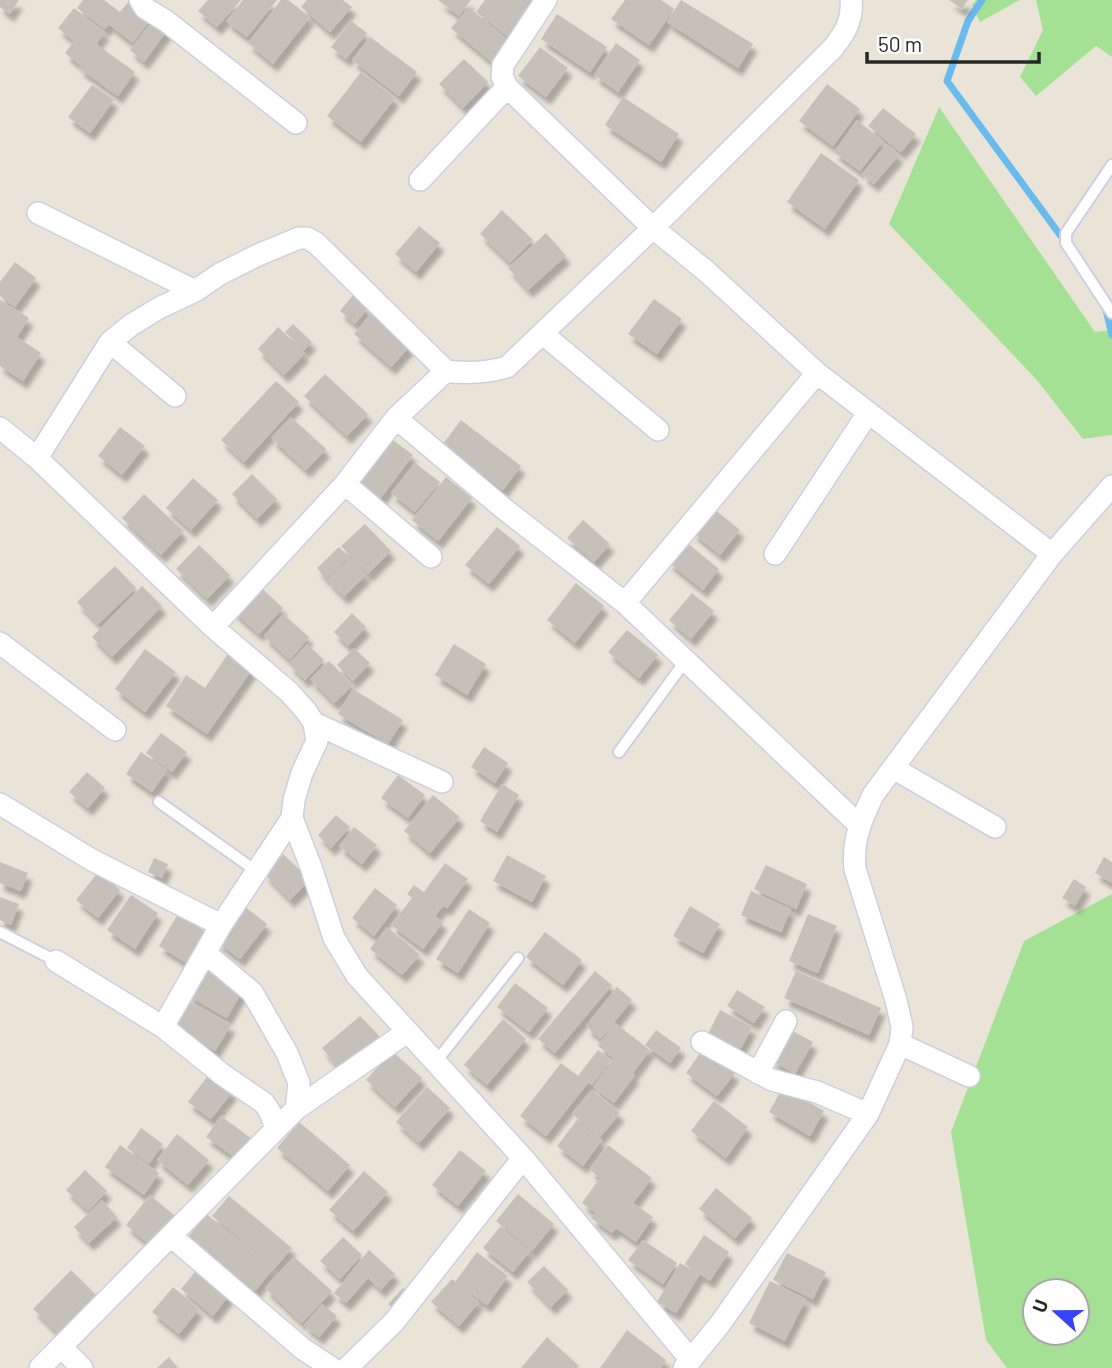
<svg xmlns="http://www.w3.org/2000/svg" width="1112" height="1368" font-family="Barlow,sans-serif">
<defs>
<filter id="shadow"><feDropShadow dx="4.5" dy="8" stdDeviation="2" flood-color="#0004"/></filter>
</defs>
<rect width="100%" height="100%" fill="#eae4d8"/>
<path fill="#a5e194" fill-rule="evenodd" d="M976,0H1020L980,22L972,5Z
M1036,0H1112V57L1096,46L1036,96L1020,77L1043,30Z
M939,107L1095,332L1112,330V435L1083,439L1036,379L889,224Z
M1112,894V1368H1007L986,1340L951,1132L1024,941ZM1035,1291H1077V1333H1035Z"/>
<g fill="none" stroke-linecap="round" stroke-linejoin="round">
<path stroke="#69bbed" stroke-width="7" d="M982,0L968,21L947,81L1066,243
M1105,306L1112,335"/>
</g>
<path fill="#c5c1b8" filter="url(#shadow)" d="M0,0H19L10,14L0,7Z
M83,0H104L120,12L130,0L152,17L133,43L110,25L114,19L105,29L77,8Z
M208,0H241L217,27L198,11Z
M243,0H277L247,37L226,21Z
M281,0H288L310,17L273,64L248,43Z
M307,0H343L352,7L330,32L301,7Z
M438,0H471L459,16Z
M485,0H535L507,36L476,12Z
M625,0H661L674,9L649,45L611,19Z
M681,0L753,44L738,68L667,22Z
M949,0H968L962,9Z
M469,7L511,43L494,64L451,28Z
M74,8L105,32L96,44L135,72L118,96L79,68L88,55L80,65L65,53L74,41L58,28Z
M557,14L607,47L590,72L541,39Z
M155,17L169,28L144,62L130,50Z
M351,21L367,33L346,59L331,47Z
M370,37L417,72L399,96L352,60Z
M616,43L640,60L618,92L594,75Z
M540,47L568,68L546,97L518,76Z
M464,59L488,82L463,108L439,84Z
M361,72L395,98L361,142L327,116Z
M827,84L860,109L833,146L799,121Z
M92,85L114,100L90,133L68,117Z
M623,97L679,134L661,162L605,125Z
M883,108L916,134L901,152L868,126Z
M857,120L883,141L860,171L834,152Z
M887,144L899,155L874,184L862,174Z
M821,153L859,180L825,229L787,202Z
M502,210L533,240L510,263L480,234Z
M419,226L440,243L416,272L395,254Z
M546,233L566,256L528,290L508,268Z
M15,262L36,278L15,307L0,296V282Z
M353,295L368,308L355,324L340,311Z
M654,299L682,319L657,354L628,334Z
M0,300L29,318L17,337L41,353L23,381L0,366Z
M372,312L410,346L391,367L354,334Z
M293,324L312,342L304,350L285,332Z
M278,327L305,353L284,375L258,349Z
M325,374L368,414L347,436L304,396Z
M276,381L299,402L244,462L221,440Z
M291,417L326,449L306,470L271,438Z
M461,420L521,466L503,490L443,444Z
M120,427L145,446L122,475L98,456Z
M389,437L413,455L380,499L356,480Z
M415,463L440,482L415,512L391,493Z
M252,474L277,499L257,519L232,494Z
M446,477L472,498L438,541L412,520Z
M193,478L218,500L191,530L166,508Z
M144,494L183,531L161,555L122,518Z
M713,508L740,530L720,555L692,532Z
M583,520L610,544L594,562L567,538Z
M365,524L391,551L368,574L341,546Z
M497,527L520,546L489,584L465,565Z
M685,541L719,569L703,590L668,562Z
M199,545L230,575L207,599L176,569Z
M339,547L349,557L326,579L317,568Z
M350,558L366,575L344,597L327,580Z
M115,566L136,588L98,624L77,602Z
M256,583L283,608L259,634L232,610Z
M576,583L604,606L575,643L547,620Z
M142,586L162,606L112,657L92,637Z
M692,593L714,611L691,639L669,620Z
M352,613L366,627L348,646L334,632Z
M283,614L309,637L290,660L264,636Z
M627,630L658,655L639,678L608,652Z
M307,644L324,660L305,680L289,664Z
M454,644L486,664L467,695L435,675Z
M354,648L370,663L353,681L337,665Z
M145,649L176,672L145,712L115,689Z
M229,652L253,668L207,734L166,706L186,675L205,688Z
M329,661L353,685L334,703L310,679Z
M353,689L403,720L388,744L338,714Z
M161,733L187,752L172,772L146,753Z
M484,747L508,763L495,783L471,767Z
M141,752L167,770L152,792L126,774Z
M87,772L105,788L88,808L69,792Z
M398,775L425,795L408,818L381,798Z
M502,784L519,795L497,832L480,821Z
M433,795L460,817L430,853L404,831Z
M336,815L350,827L331,848L318,835Z
M354,827L377,845L362,864L339,846Z
M283,854L310,880L290,900L264,873Z
M507,855L546,876L532,902L493,881Z
M1104,857L1112,862V883L1095,873Z
M154,858L168,864L162,878L148,872Z
M0,862L28,873L21,891L0,883Z
M445,863L468,879L447,908L443,906L435,916L443,922L423,949L391,925L412,898L407,894L414,885L424,892Z
M766,865L807,884L796,909L754,889Z
M99,871L120,890L98,918L76,900Z
M1074,879L1086,887L1075,906L1062,898Z
M375,888L397,905L374,936L352,918Z
M751,891L791,909L781,932L741,915Z
M131,895L158,913L135,949L107,930Z
M0,897L19,904L11,925L0,920Z
M244,906L267,924L240,959L217,942Z
M690,906L720,924L703,953L673,936Z
M469,909L490,923L458,973L436,959Z
M178,914L208,933L188,964L159,946Z
M808,914L837,926L818,973L789,961Z
M387,927L420,955L402,975L370,949Z
M545,932L582,960L563,985L526,957Z
M203,964L244,988L227,1018L187,995Z
M595,971L612,985L555,1053L538,1039Z
M796,971L881,1008L869,1035L784,998Z
M515,983L548,1008L529,1032L497,1007Z
M617,987L632,1000L601,1039L586,1026Z
M737,990L765,1007L754,1023L727,1006Z
M184,999L231,1025L215,1051L190,1035L191,1033L171,1019Z
M720,1010L752,1027L740,1050L708,1034Z
M360,1016L383,1040L342,1072L322,1048Z
M503,1019L526,1039L487,1085L464,1065Z
M615,1023L650,1050L633,1073L598,1046Z
M789,1029L813,1042L795,1074L771,1060Z
M656,1030L681,1048L670,1063L645,1045Z
M703,1049L735,1073L717,1096L686,1073Z
M598,1050L611,1060L592,1085L588,1083L546,1136L520,1116L561,1063L578,1076Z
M392,1051L422,1078L395,1107L366,1080Z
M613,1059L635,1075L614,1103L593,1087Z
M209,1074L233,1091L211,1119L188,1102Z
M427,1087L450,1108L419,1143L396,1122Z
M783,1087L824,1111L810,1136L769,1112Z
M592,1090L620,1113L600,1137L572,1114Z
M714,1101L748,1127L726,1158L691,1131Z
M221,1116L252,1139L237,1159L206,1137Z
M577,1120L602,1140L583,1166L557,1146Z
M299,1122L350,1165L328,1191L277,1148Z
M141,1128L163,1144L149,1164L127,1148Z
M177,1134L209,1160L188,1185L157,1160Z
M120,1145L159,1173L144,1195L105,1167Z
M608,1145L652,1178L633,1203L653,1217L636,1242L616,1228L612,1233L591,1218L596,1213L582,1203L599,1179L608,1184L590,1170Z
M460,1150L486,1171L458,1206L432,1185Z
M85,1170L107,1191L88,1211L66,1190Z
M364,1171L388,1192L353,1231L329,1210Z
M716,1188L752,1218L735,1238L699,1209Z
M518,1194L554,1224L532,1251L496,1221Z
M150,1195L176,1217L151,1246L126,1225Z
M229,1196L292,1248L275,1268L212,1216Z
M102,1200L117,1217L89,1243L74,1227Z
M206,1214L274,1268L255,1291L188,1237Z
M500,1227L530,1251L513,1272L483,1248Z
M704,1235L729,1252L710,1281L700,1274L676,1313L657,1302L680,1263L694,1271L685,1264Z
M343,1237L362,1255L340,1279L320,1261Z
M643,1240L677,1263L663,1284L628,1260Z
M369,1250L395,1274L381,1290L368,1278L346,1303L334,1293Z
M477,1252L508,1276L487,1305L455,1282Z
M787,1253L826,1272L813,1299L773,1280Z
M294,1257L332,1291L302,1323L265,1288Z
M544,1266L568,1290L551,1307L527,1282Z
M198,1268L230,1294L213,1316L181,1289Z
M71,1270L100,1299L63,1338L33,1309Z
M452,1279L479,1302L459,1326L431,1302Z
M770,1281L806,1299L785,1341L749,1323Z
M173,1287L199,1309L179,1334L152,1312Z
M403,1288L411,1295L396,1311L388,1304Z
M322,1304L337,1316L319,1337L304,1325Z
M627,1330L666,1360L661,1368H642L646,1362L641,1368H600Z
M547,1337L579,1366L577,1368H521Z
M169,1357L178,1368H157Z"/>
<g fill="none" stroke-linecap="round" stroke-linejoin="round">
<g stroke="#cdcfe0" stroke-width="14">
<path id="lane" d="M1112,165L1066,233V243L1112,313
M619,752L686,660
M159,802L256,871
M0,932L56,961
M435,1063L518,958"/>
</g>
<g stroke="#cdcfe0" stroke-width="24">
<path id="street" d="M140,0L145,8L166,21L296,123
M546,0L503,65L502,76L507,87L653,228L706,271L817,373L1052,554
M420,180L507,87
M38,213L195,291L220,274L258,255L299,238H307L316,243L446,371
M543,334L658,430
M110,342L175,396
M396,418L446,371C468,374 486,373 507,367L653,228L833,48C845,33 853,20 851,0
M0,428L37,458L213,627L289,692L306,711L314,723L317,741L302,773L294,800L292,818L311,867L334,938L357,976L523,1158L691,1360
M37,458L110,342L131,325L159,308L195,291
M345,484L431,557
M775,554L868,413
M625,603L817,373
M213,627L345,484L396,418L503,508L625,603L859,825
M0,643L115,730
M314,723L442,782
M893,768L995,827
M0,804L92,860L221,925
M205,953L252,992L287,1053L299,1083L296,1109L276,1129
M56,961L163,1027
M702,1042L772,1080L817,1092L868,1114
M900,1044L969,1076
M758,1073L786,1021
M296,1109L407,1032
M171,1236L303,1349L332,1368
M61,1347L82,1368
M40,1368L276,1129L270,1112L264,1103L223,1075L163,1027L221,925L292,818
M347,1368L394,1322L523,1158
M684,1368L720,1324L868,1114L900,1044L902,1027L896,1000L855,869C852,839 861,822 873,795L1052,554L1112,486"/>
</g>
<use href="#lane" stroke="#fff" stroke-width="10"/>
<use href="#street" stroke="#fff" stroke-width="21"/>
</g>
<g transform="translate(1056 1312) rotate(291)"><circle r="33" fill="#ffffff" stroke="#a9a9a9" stroke-width="2"/>
<path d="M0-5L12 26L0 18L-12 26Z" fill="#3644f9"/>
<text y="-10" font-size="19" font-weight="bold" text-anchor="middle" fill="#272727">U</text>
</g>
<path d="M867 52v10h172v-10" fill="none" stroke="#272727" stroke-width="3.5"/>
<text x="878" y="52" font-size="21" fill="#272727" stroke="#ffffff" stroke-width="5" paint-order="stroke">50 m</text>
</svg>
